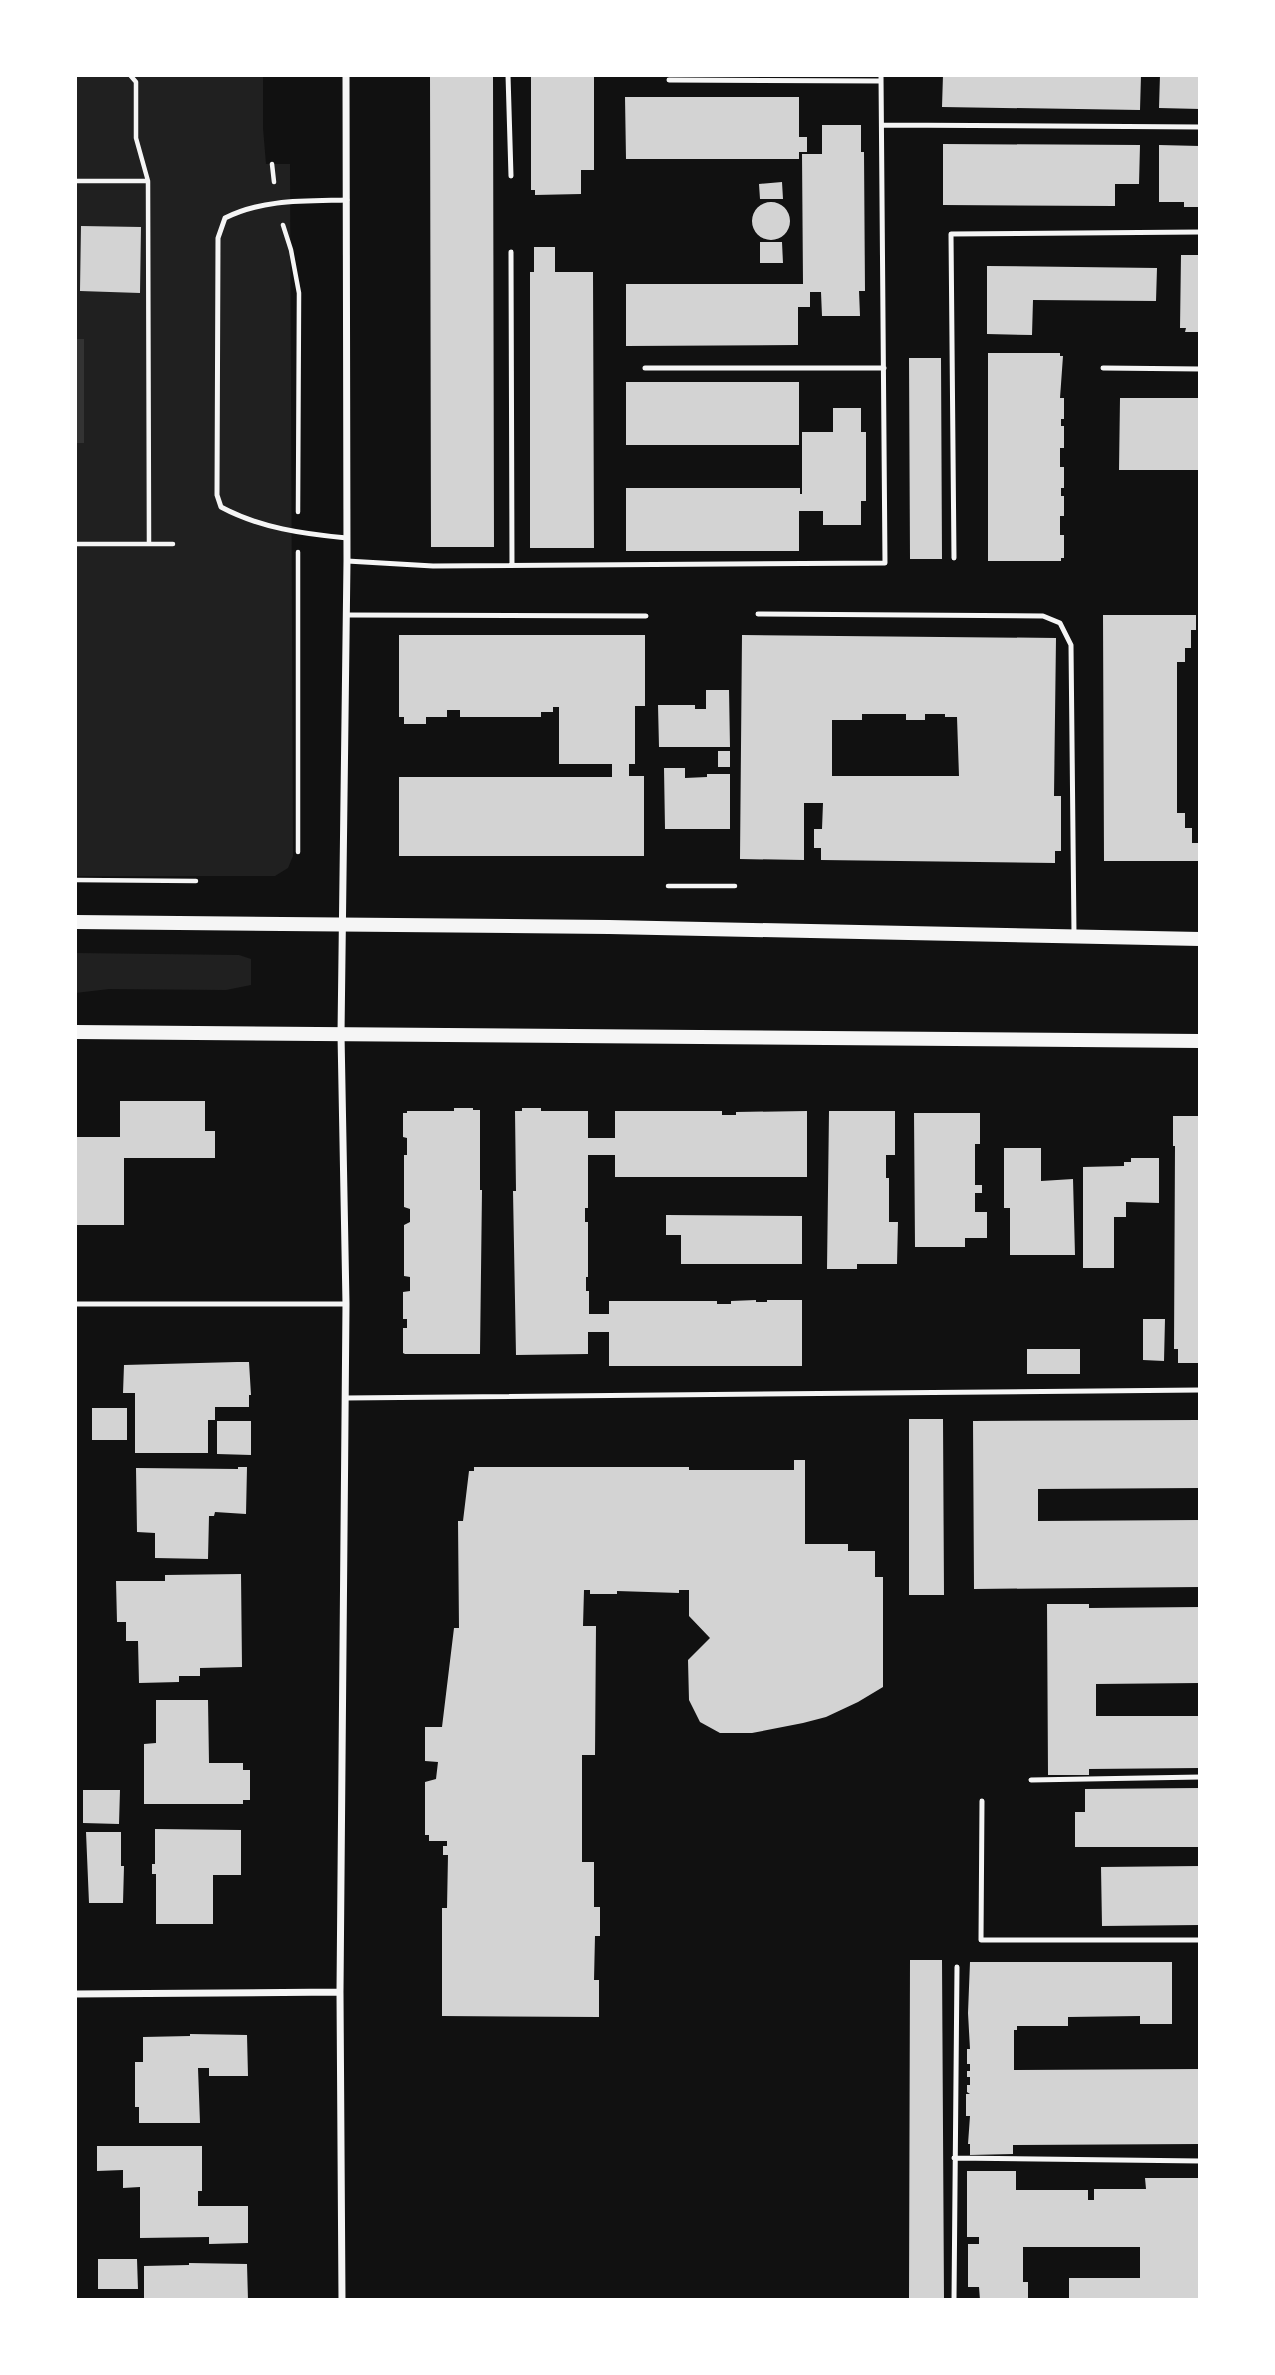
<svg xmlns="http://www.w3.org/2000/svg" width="1275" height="2375" font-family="Roboto,sans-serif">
<rect width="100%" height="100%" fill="#111"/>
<path fill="#202020" d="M75,75H263V128L266,164H290L293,856L288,868L275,876H75Z
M75,953L239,955L251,959V985L226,990L109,989L75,993Z"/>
<path fill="#333" d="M75,339H84V443H75Z"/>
<path fill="#d3d3d3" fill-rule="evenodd" d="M430,75H493L494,547H431Z
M531,75H594V170H581V194L535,195V190H531Z
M943,75H1141L1140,110L942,107Z
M1160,75H1200V109L1159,108Z
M625,97H799V137H807V152H799V159H626Z
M822,125H861V152H864L865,291H859L860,316H822L821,292H810V307H798V345L626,346V284H803L802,154H822Z
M943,144L1140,145L1139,184H1115V206L943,205Z
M1159,145L1200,146V207H1184V202H1159Z
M782,182L783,199H760L759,184Z
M752 221a19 19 0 1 1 38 0a19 19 0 1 1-38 0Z
M81,226L141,227L140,293L80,291Z
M760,242H782L783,263H760Z
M534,247H555V272H593L594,548H530V272H534Z
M1181,255H1200V332H1185L1186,328H1180Z
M987,266L1157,268L1156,301L1033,300L1032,335L987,334Z
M988,353H1060V356H1063L1060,398H1064V419H1061V426H1064V448H1060V467H1064V488H1061V496H1064V516H1060V535H1064V558H1061V561H988Z
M909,358H941L942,559H910Z
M626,382H799V445H626Z
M1120,398H1200V470H1119Z
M833,408H861V432H866V501H861V525H823V511H799V551H626V488H800V494H802V432H833Z
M1103,615H1196V630H1191V648H1185V662H1177V813H1185V828H1192V843H1200V861H1104Z
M399,635H645V706H635V764H629V776H644V856H399V777H612V764H559V707H553V712H541V717H460V710H447V717H426V724H404V717H399Z
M742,635L1056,638L1054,796H1061V851H1055V863L821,860V848H814V829H822L823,803H804V860L740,859ZM862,714H906V720H925V714H945V717H957L959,776H832V720H862Z
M706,690H729L730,747H659L658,705H695V709H706Z
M718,751H730V767H718Z
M664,768H685V778L707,777V774H730V829H665Z
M120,1101H205V1131H215V1158H124V1225H75V1137H120Z
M454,1108H473V1110H480V1190H482L480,1354H405L403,1353V1328H407V1319H403V1292L410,1291V1277L404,1276V1225L410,1222V1209L404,1207V1155H407V1138L403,1137V1113H407V1111H454Z
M522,1108H541V1111H588V1138H615V1111H722V1115H736V1112L807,1111V1177H615V1155H588V1208H585V1222H588V1277H586V1291H589V1314H609V1301H717V1304H731V1301L756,1300V1302H767V1300H802V1366H609V1332H588V1354L516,1355L513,1191H516L515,1111H522Z
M829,1111H895V1155H886V1178H889V1222H898L897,1264H857V1269H827Z
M914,1113H980V1144H975V1185H982V1193H975V1212H987V1238H965V1247H915Z
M1173,1116H1200L1199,1363H1178V1349H1174L1175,1146H1173Z
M1004,1148H1041V1181L1073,1179L1075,1255H1010V1208H1004Z
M1131,1158H1159V1203L1126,1202V1217H1114V1268H1083V1167L1124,1166V1162H1131Z
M666,1215L802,1216V1264H681V1235H666Z
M1143,1319H1165L1164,1361L1143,1360Z
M1027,1349H1080V1374H1027Z
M237,1362H249L251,1395H249V1407H215V1420H208V1453H135V1393H123L124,1365Z
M92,1408H127V1440H92Z
M909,1419H943L944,1595H909Z
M1200,1420V1488L1038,1489V1521L1200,1520V1587L974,1589L973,1421Z
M217,1421H251V1455L217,1454Z
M794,1460H805V1544H848V1551H875V1577H883V1687L858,1702L826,1717L803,1723L752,1733H720L700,1722L689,1700L688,1660L710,1638L689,1616V1590H679V1593L617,1591V1594H590V1590H584L583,1626H596L595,1755H582V1862H594V1907H600V1936H595L594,1980H599V2017L442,2016V1908H447L448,1855H443V1846H447V1841H429V1835H425V1782L436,1779L438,1762L425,1761V1727H442L454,1628H459L458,1521H463L469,1471H474V1467H689V1470H794Z
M238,1467H247L246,1514L215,1512L214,1516H209L208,1559L155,1558V1533L137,1532L136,1468L238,1469Z
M241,1574L242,1667L200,1668V1676H179V1682L139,1683L138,1641H126V1622H117L116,1581H165V1575Z
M1047,1604H1089V1608L1200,1607V1683L1096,1684V1716H1200V1768L1089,1769V1775H1048Z
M156,1700H208L209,1763H243V1770H250V1800H243V1804H144V1744L156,1743Z
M1200,1788V1847H1075V1812H1085V1789Z
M83,1790H120L119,1824L83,1823Z
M155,1829L241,1830V1875H213V1924H156V1874H152V1864H155Z
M86,1832H121V1866H124L123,1903H89Z
M1200,1866V1925L1102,1926L1101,1867Z
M910,1960H942L944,2300H909Z
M970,1962H1172V2024H1140V2016L1068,2017V2026H1017V2030H1014V2070L1200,2069V2144L1013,2145V2154L970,2155V2144H968L970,2116H966V2094H970L967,2092V2085H970V2077H967V2071H970V2064H967V2049H970L968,2013Z
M190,2034L247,2035L248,2076H209V2068H198L200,2123H139V2107H135V2062H143V2037L190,2036Z
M97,2146H202V2191H198V2206H248V2243L209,2244V2237L140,2238V2187L123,2188V2170L97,2171Z
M967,2171H1016V2190H1088V2200H1094V2189H1146L1145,2178H1200V2300H1069V2278H1140V2247H1023V2282H1028V2300H980L979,2287H968V2244H979V2237H967Z
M98,2259H137L138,2289H98Z
M189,2263L247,2264L248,2300H144V2266L189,2265Z"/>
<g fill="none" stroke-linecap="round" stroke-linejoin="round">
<path stroke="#f5f5f5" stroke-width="4.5" d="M130,75L136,82V138L148,181L149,544
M272,164L274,182
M75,181H148
M283,225L291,250L299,293L298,512
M75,544H173
M298,852V552
M75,880L196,881
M668,886H735"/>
<path stroke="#f5f5f5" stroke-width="5" d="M508,75L511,176
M669,80L881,81
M882,125L1200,127
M347,200C305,201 263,199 225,218L218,238L217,495L221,507C260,528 304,534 347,538
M511,252L512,565
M645,368H884
M1103,368L1200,369
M954,558L951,234L1200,232
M347,561L433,566L885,563L881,75
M758,614L1043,616L1060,623L1071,645L1074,933
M347,615L646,616
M75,1304H346
M345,1398L1200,1390
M1031,1780L1200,1777
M982,1801L981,1940H1200
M954,2158L1200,2161
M954,2300L957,1967"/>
<path stroke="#f5f5f5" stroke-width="7" d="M75,1994L340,1992
M342,2300L340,1992L346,1304L341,1034L347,561L346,75"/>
<path stroke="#f5f5f5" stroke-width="14" d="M75,922L609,927L1200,939
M75,1032L1200,1041"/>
</g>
<rect width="1275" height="2375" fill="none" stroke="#ffffff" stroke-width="154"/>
</svg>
